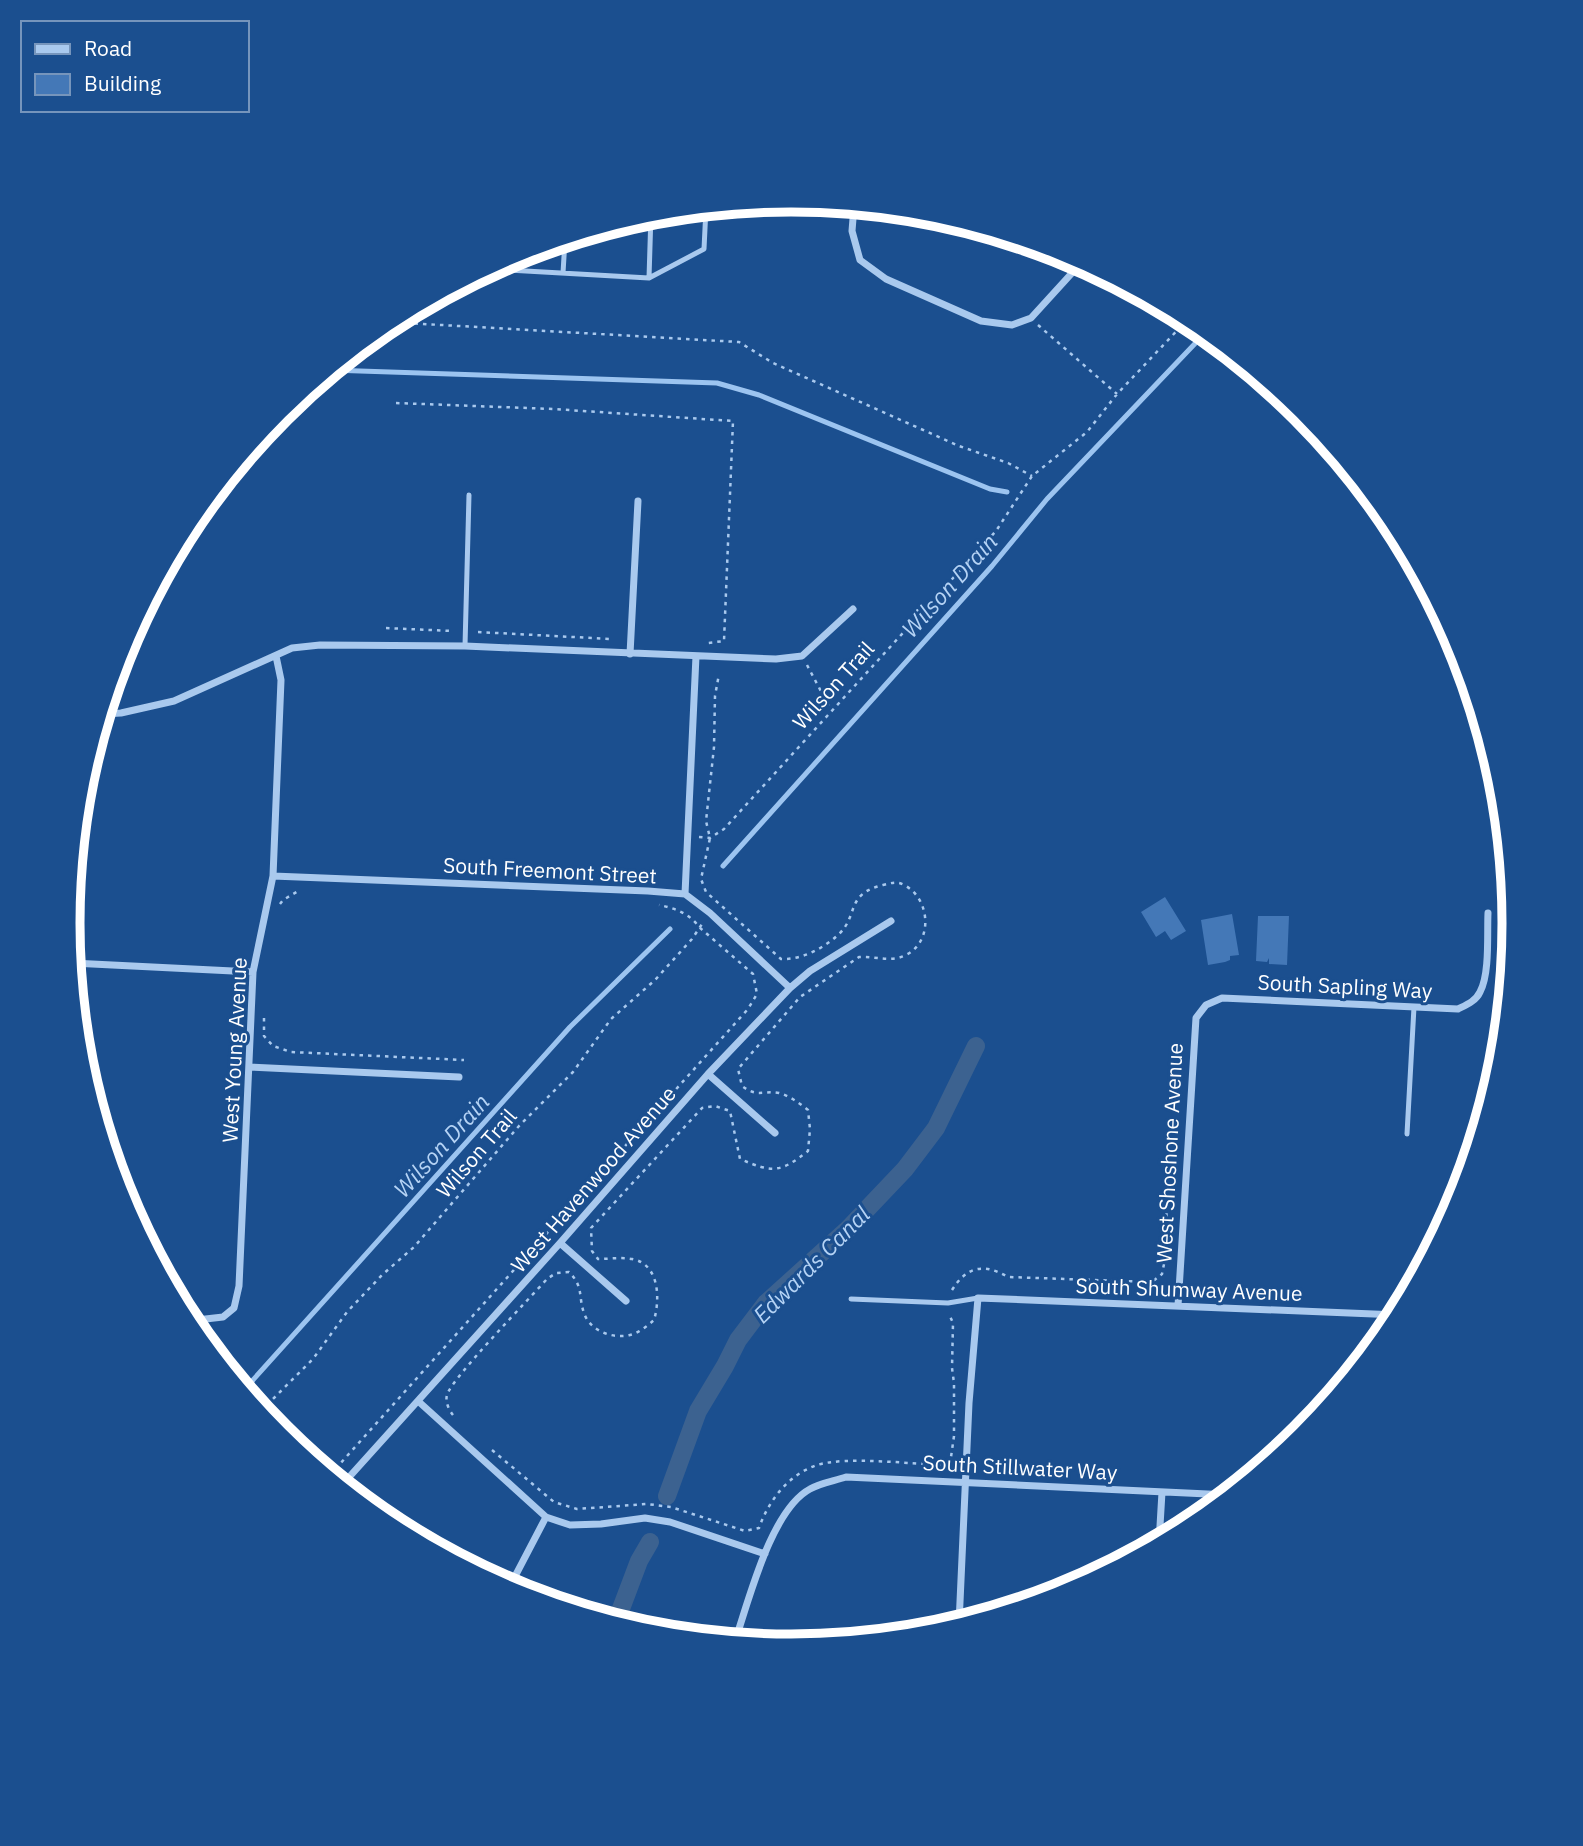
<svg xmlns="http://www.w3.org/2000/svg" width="1583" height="1846" font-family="'IBM Plex Sans',sans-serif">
<rect width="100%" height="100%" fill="#1b4f8f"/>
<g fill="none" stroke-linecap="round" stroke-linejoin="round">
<path stroke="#9cc4f0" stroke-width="5" d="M330,370L717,383L759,395L990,489L1007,492
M723,866L992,566L1047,499L1206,332
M244,1390L570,1027L670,929"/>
<path stroke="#3c6290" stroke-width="18" d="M667,1496L698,1411L725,1366L738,1340L766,1303L848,1229L905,1169L936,1128L976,1046
M616,1622L639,1561L650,1542"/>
</g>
<path fill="#4478b7" d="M1165,897L1186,931L1171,940L1165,931L1156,937L1141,912Z
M1232,914L1239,955L1230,956V960L1225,962L1208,965L1201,920Z
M1258,916H1289L1287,965L1269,964V958L1267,962L1256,961Z"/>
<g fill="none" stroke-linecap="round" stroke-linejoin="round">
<path stroke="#a9c9ee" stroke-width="2.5" stroke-dasharray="3.5 5" stroke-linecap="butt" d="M389,322L739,342L773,363L959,446L1008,463L1032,476
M1038,325L1117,394
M396,403L553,409L733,421L724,641L708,643
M386,628L453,631
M478,632L611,639
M807,665L831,710
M699,837L710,838L724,829L996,531L1032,476L1087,432L1117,394L1188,319
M280,904L283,900L300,890
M264,1018V1036L273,1046L291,1052L464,1060
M952,1290C967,1266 984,1263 1008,1277L1152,1282L1162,1274L1165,1259L1169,1140
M261,1411L313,1359L347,1312L382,1275L414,1247L519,1126L573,1072L611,1019L655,980L692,939L704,921
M453,1415C449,1410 445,1402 447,1395C451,1379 531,1297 547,1279L556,1273L569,1272C584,1287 578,1296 584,1313C590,1331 612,1339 630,1335C639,1333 647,1326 654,1320C660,1300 660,1264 632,1259C621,1257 609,1259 598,1259L592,1251L591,1228L702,1108L715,1106L730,1111L740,1159C773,1173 780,1173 808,1151L810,1129L808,1110C799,1103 790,1096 779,1093C762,1090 758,1098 742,1086L738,1069L800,997L859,957C876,956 890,963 906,955C934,941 930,898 904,885C897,881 891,883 883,885C845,894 859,915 839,934C824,948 802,960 781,959L706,892L701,879L710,838L706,821L714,747L715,696L719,674
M492,1450L554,1502L577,1509L647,1504L671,1507L745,1531L759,1528C769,1500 788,1475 817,1465C846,1456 911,1464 943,1465L951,1457L954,1436V1383L952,1368L953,1323L949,1314
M330,1475L748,1009L757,994L753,974L699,927C690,914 675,908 659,905"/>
<path stroke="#a9c9ee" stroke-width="5" d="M488,269L649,278L704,249L706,208
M563,273L565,240
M649,278L651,214
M465,646L469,495
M1407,1134L1414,1007
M851,1299L948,1303L978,1298"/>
<path stroke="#a9c9ee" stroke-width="7" d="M854,206L852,231L860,260L886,279L981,321L1012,325L1031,318L1082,262
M630,654L638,501
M103,714L121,713L174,701L292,648L320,645L465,646L776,659L802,656L853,609
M273,876L648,891L685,894L710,913L790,988
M685,894L696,656
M72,963L253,972
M250,1067L459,1077
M708,1074L775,1133
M560,1243L626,1301
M1178,1306L1196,1018L1206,1005L1222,998L1458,1009C1466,1005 1476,1001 1480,992C1490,974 1487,933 1488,913
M188,1321L223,1317L234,1308L239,1286L253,972L273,876L281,680L276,656
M418,1401L546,1517L570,1525L601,1524L645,1518L670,1522L765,1554
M342,1485L560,1243L708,1074L790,988L810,971L891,921
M1159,1543L1162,1492
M509,1588L546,1517
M959,1624L969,1403L978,1298L1398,1315
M735,1641C749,1600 771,1510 810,1489C820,1483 834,1481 846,1477L1229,1495"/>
</g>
<g text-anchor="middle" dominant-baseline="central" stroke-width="6" stroke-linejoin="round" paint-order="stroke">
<g font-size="21" fill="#fff" stroke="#1b4f8f">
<text transform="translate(833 685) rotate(-48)">Wilson Trail</text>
<text transform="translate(550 870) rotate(3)">South Freemont Street</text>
<text transform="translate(1345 986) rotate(3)">South Sapling Way</text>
<text transform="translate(234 1050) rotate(-87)">West Young Avenue</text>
<text transform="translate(476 1153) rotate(-49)">Wilson Trail</text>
<text transform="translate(1169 1153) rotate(-87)">West Shoshone Avenue</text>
<text transform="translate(593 1179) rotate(-49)">West Havenwood Avenue</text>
<text transform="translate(1189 1289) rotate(2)">South Shumway Avenue</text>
<text transform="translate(1020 1467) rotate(3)">South Stillwater Way</text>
</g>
<g font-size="23" font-style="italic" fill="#b5d3f5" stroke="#1b4f8f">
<text transform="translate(949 585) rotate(-48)">Wilson Drain</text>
<text transform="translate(441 1145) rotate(-48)">Wilson Drain</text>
<text transform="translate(811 1264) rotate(-45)">Edwards Canal</text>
</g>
</g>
<path d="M0 0H1583V1846H0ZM80 923a711 711 0 1 1 1422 0a711 711 0 1 1-1422 0Z" fill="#1b4f8f" fill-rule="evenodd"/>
<path fill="none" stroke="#fff" stroke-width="9" d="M80 923a711 711 0 1 1 1422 0a711 711 0 1 1-1422 0Z"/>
<rect x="21" y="21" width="228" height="91" fill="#1b4f8f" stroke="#7695bc" stroke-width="2"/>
<rect x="35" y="44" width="35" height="10" fill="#a9c9ee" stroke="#7695bc" stroke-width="2"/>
<text x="84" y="56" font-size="21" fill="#ffffff">Road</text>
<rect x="35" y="74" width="35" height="21" fill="#4478b7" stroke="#7695bc" stroke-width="2"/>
<text x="84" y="91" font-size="21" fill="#ffffff">Building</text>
</svg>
